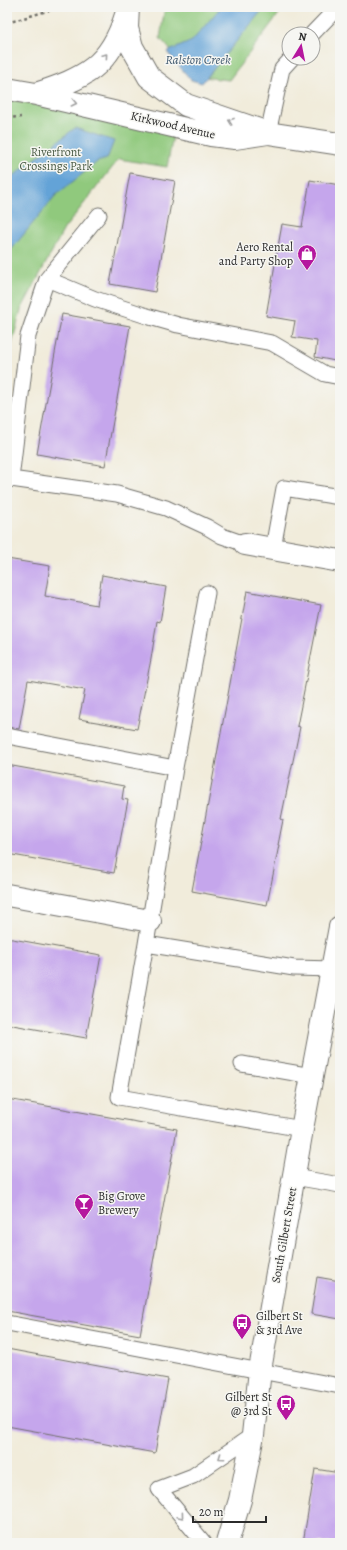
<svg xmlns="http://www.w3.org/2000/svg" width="347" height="1550" font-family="Alegreya,serif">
<rect width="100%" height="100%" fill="#f6f6f2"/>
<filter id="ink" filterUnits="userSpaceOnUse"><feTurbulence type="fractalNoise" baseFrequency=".025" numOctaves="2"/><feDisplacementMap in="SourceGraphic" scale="8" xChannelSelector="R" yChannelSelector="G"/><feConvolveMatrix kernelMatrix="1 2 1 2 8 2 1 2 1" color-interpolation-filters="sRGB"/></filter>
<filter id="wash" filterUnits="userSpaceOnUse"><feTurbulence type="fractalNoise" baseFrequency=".012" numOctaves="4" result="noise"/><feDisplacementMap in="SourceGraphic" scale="16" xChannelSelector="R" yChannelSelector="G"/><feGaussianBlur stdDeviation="0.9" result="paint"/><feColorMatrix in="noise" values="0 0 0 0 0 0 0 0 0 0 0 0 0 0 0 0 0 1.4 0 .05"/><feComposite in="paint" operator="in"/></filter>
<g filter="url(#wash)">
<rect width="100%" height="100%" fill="#f1ecdb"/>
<path fill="#90c97d" stroke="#5e7a54" d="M165,7H284L229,80L193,76L160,38Z
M7,99L174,131L167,167L119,159L64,229L21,310L7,362Z"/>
<path fill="#64a3d7" stroke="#486781" d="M221,7H265L202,83L191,80L167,52L192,41Z
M75,128L114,141L107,159L97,162L55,196L7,255V181Z"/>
<g id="blocks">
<path fill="#c5a6ec" d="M130,173L175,181L155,292L110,284Z
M310,180L340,185V362L315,357L317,341L292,337L295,321L266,316L282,224L302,227Z
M62,314L130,326L105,466L37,454Z
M7,559L50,566L45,596L97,605L102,575L166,587L160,622L157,621L151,659L137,729L79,719L85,690L28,680L19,729L7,727Z
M247,591L321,605L297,726L300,727L281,819L283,820L278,845H279L267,905L192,891Z
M7,765L124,786L122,799L128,800L114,873L7,854Z
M7,938L101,955L86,1038L7,1024Z
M7,1099L177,1129L140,1335L7,1311Z
M317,1277L340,1281V1319L311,1314Z
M7,1349L168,1379L155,1453L7,1426Z
M315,1469L340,1473V1543H303Z"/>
</g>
</g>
<g filter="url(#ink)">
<use href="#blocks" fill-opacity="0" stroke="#706f69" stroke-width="1"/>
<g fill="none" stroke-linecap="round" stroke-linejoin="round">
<g stroke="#706f69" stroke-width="17">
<path id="service" d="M312,34L338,7
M268,133L282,69L292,58
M99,215L47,279L28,336L11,479L117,494L166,508L207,527L222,536L245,544
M47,279L95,299L150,317L178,325L272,343L325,374L340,377
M273,548L284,488L340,497
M7,736L175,768L146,944
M175,768L207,593
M242,1064L312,1076
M302,1129L119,1097L146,944L294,968L333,969
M294,1177L340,1185
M7,1323L340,1386
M204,1543L159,1489L193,1476L253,1435"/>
</g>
<g stroke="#706f69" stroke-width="24">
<path id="pedestrian" d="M7,895L150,921"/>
</g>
<g stroke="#706f69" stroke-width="24">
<path id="minor" d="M245,544L340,561"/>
</g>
<g stroke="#706f69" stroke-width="24">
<path id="tertiary" d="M128,7L127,28L132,47L149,77L186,105L265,132
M7,89L36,94L211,135L235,138L268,133
M36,94C84,78 110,67 126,15"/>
</g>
<g stroke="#706f69" stroke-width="24">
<path id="secondary" d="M268,133L340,144
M227,1543L240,1500L253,1435L260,1370L302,1129L340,927"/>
</g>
<path stroke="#706f69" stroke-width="2.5" stroke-dasharray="3 3" stroke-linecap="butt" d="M7,23L60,7
M7,118L21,117"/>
<use href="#service" stroke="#fff" stroke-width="15"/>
<use href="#pedestrian" stroke="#fff" stroke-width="22"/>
<use href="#minor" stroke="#fff" stroke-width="22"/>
<use href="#tertiary" stroke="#fff" stroke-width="22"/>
<use href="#secondary" stroke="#fff" stroke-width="22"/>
</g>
<defs><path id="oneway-chevron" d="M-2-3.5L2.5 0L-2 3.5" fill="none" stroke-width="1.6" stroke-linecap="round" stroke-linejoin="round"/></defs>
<g stroke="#a0a0a0">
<use href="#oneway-chevron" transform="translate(105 56) rotate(-49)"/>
<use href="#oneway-chevron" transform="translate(74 103) rotate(13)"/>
<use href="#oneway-chevron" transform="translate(231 121) rotate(-160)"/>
<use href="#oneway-chevron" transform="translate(221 1457) rotate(145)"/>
<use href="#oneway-chevron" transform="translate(181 1516) rotate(50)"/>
</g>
</g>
<defs>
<g id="shop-pin" transform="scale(1)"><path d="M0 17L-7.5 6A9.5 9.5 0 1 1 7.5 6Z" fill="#b5179e" stroke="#f6f6f2"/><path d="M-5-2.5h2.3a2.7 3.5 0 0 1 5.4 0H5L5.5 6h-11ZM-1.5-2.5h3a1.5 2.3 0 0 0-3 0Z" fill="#fff"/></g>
<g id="bar-pin" transform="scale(1)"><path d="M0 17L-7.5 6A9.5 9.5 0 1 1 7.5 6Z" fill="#b5179e" stroke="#f6f6f2"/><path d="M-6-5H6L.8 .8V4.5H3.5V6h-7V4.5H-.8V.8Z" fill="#fff"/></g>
<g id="bus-pin" transform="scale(1)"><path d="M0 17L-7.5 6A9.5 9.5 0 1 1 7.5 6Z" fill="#b5179e" stroke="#f6f6f2"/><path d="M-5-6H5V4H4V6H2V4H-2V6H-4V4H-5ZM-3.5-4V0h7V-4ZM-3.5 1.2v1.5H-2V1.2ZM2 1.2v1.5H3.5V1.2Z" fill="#fff"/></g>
</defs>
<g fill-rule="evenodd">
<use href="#shop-pin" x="307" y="254"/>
<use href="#bar-pin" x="84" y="1203"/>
<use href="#bus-pin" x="242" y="1323"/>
<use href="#bus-pin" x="286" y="1404"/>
</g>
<g text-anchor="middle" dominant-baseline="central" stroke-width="3" stroke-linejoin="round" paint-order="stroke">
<g font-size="12" fill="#2b2b2b" stroke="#f6f6f2">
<text transform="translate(173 125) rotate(13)">Kirkwood Avenue</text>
<text transform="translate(284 1235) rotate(-80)">South Gilbert Street</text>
</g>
<g font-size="12" fill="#495a44" stroke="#f6f6f2">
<text x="56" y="152">Riverfront<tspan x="56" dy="14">Crossings Park</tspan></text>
</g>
<g font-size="12" fill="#2b2b2b" stroke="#f6f6f2" text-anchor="end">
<text x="293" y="247">Aero Rental<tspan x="293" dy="14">and Party Shop</tspan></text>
<text x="98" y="1196" text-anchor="start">Big Grove<tspan x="98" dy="14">Brewery</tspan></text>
<text x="256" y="1316" text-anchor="start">Gilbert St<tspan x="256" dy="14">&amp; 3rd Ave</tspan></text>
<text x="272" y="1397">Gilbert St<tspan x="272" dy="14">@ 3rd St</tspan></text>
</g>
<g font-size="13" font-style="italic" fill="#425b70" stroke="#f6f6f2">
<text x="198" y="59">Ralston Creek</text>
</g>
</g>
<rect width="347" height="1550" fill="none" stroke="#f6f6f2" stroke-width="24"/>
<g transform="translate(301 46) rotate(10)"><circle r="19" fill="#f6f6f2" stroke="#a5a5a2"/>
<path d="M0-3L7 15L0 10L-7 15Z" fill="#b5179e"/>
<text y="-6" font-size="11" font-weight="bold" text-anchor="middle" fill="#2b2b2b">N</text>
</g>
<path d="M193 1516v6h73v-6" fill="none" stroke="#2b2b2b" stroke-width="2"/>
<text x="199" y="1516" font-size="12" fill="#2b2b2b" stroke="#f6f6f2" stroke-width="3" paint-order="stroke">20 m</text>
</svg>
